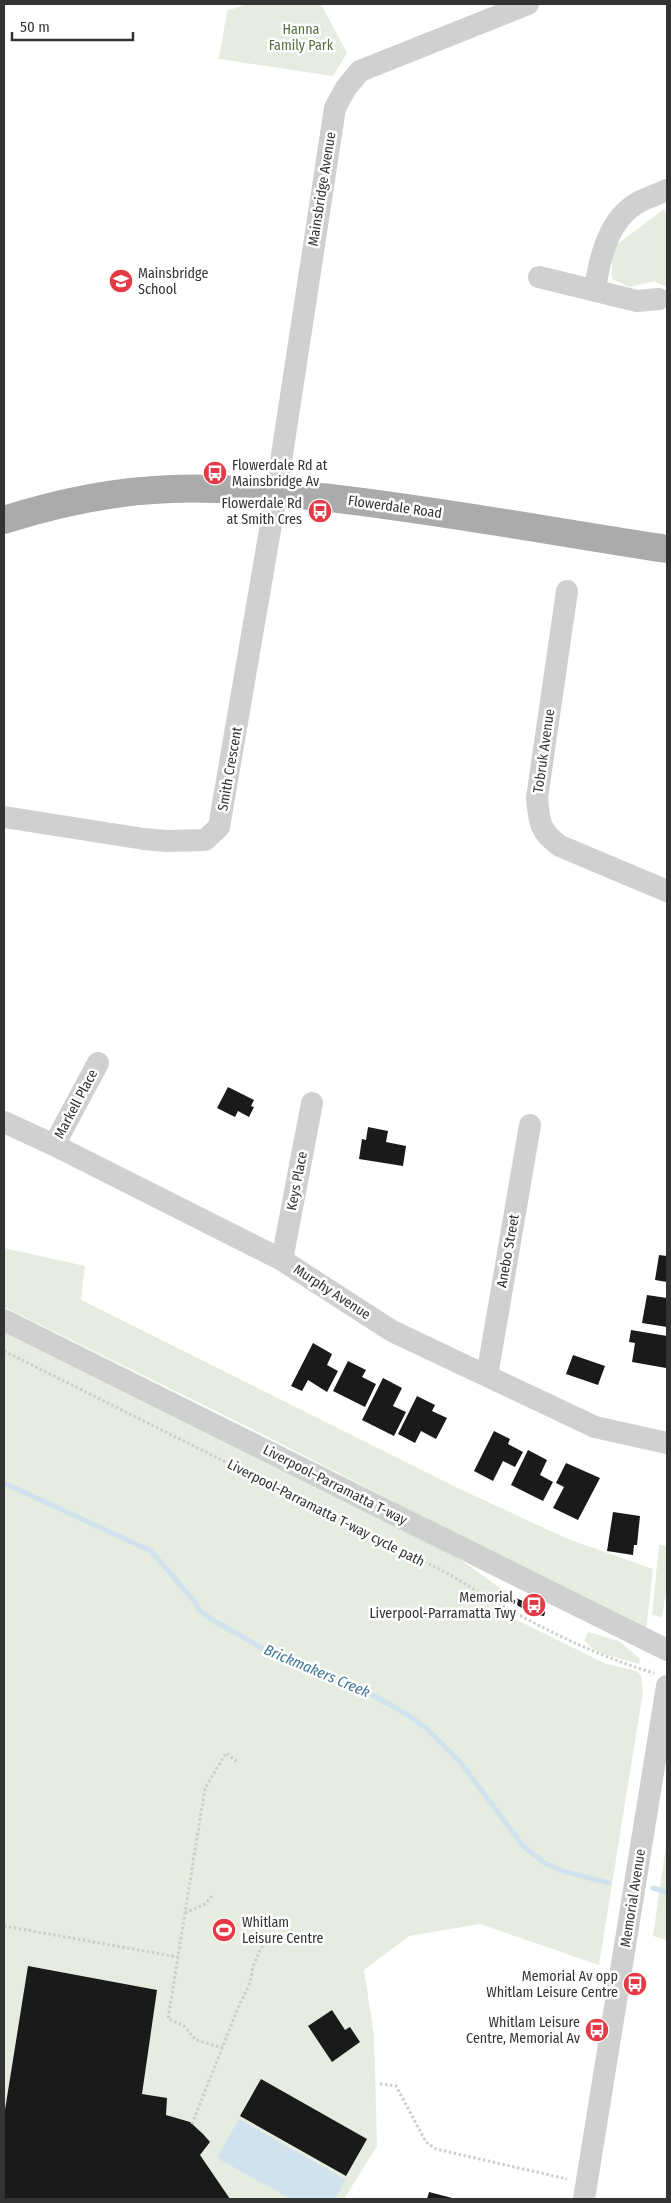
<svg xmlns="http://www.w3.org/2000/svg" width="671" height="2203" font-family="'Fira Sans Condensed',sans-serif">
<rect width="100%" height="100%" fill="#fff"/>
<path fill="#e6ecdf" d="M247,4H321L347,53L333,76L219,59L227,11Z
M664,209L667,216V287L654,281L630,287L612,279V248Z
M4,1248L85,1266L81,1300L462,1490L568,1539L653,1569L646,1630L246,1426L4,1307Z
M4,1329L458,1558L500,1588L515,1595L512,1603L501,1598L495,1609L606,1664L637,1671L641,1676L643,1691L599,1965L480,1924L409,1936L364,1970L374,2035L377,2146L344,2199H4Z
M659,1545L667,1546V1586L662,1617L652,1615Z
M588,1632L619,1641L640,1659L639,1664L601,1653L592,1648L584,1640Z
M667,1838V1940L653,1936Z"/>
<path fill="#cfe2ee" d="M239,2119L346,2180L335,2199H291L217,2158Z"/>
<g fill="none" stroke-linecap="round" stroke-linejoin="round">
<path stroke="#cfe2ee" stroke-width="5" d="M4,1483L151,1551L195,1602L199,1610L211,1619L272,1654L365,1691L405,1713L426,1728L461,1763L524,1847L545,1863L562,1871L609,1883
M653,1888L667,1892"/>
</g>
<path fill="#1a1a1a" d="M228,1087L254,1100L251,1106L254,1107L249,1117L238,1111L235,1117L217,1108Z
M368,1127L388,1131L386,1142L406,1146L403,1166L359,1159L362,1139L366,1140Z
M659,1255L667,1256V1282L655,1280Z
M647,1295L667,1298V1327L642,1323Z
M631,1330L667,1336L666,1368L632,1362L635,1343L629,1342Z
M313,1343L332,1354L327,1365L338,1371L327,1392L308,1380L302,1391L291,1386Z
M573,1355L605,1366L598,1385L566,1374Z
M348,1361L366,1370L362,1377L376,1384L365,1407L333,1391Z
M383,1378L402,1388L393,1406L406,1412L394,1436L362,1420Z
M417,1396L435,1405L432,1411L447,1418L436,1439L421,1431L415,1443L398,1434Z
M494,1431L510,1439L508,1444L523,1452L515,1467L503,1461L493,1481L474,1471Z
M528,1450L547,1460L540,1475L553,1482L543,1501L511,1485Z
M566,1463L600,1478L578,1520L553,1508L564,1487L556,1483Z
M613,1512L640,1516L637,1545H634L633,1555L607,1551Z
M516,1598L545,1611V1613L544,1616L537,1615L518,1606L515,1600Z
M28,1966L157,1990L142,2094L167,2098L166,2115L190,2122L203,2134L210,2142L200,2155L230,2199H4V2116Z
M332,2010L345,2030L350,2027L360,2042L332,2062L308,2026Z
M261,2079L367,2139L346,2176L240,2116Z
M429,2192L456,2199H427Z"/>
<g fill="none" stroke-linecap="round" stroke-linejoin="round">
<path stroke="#cdcdcd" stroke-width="3" stroke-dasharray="2.5 2.5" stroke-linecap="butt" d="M4,1351L447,1573C513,1613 580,1651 654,1673
M185,1913L205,1904L212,1896
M4,1926L178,1957
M223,2048L196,2040L183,2025L168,2019L205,1788L226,1753L239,1763
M380,2084L396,2086L426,2142L436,2149L567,2179
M192,2124L238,2008L250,1983L253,1966L261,1948L275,1934"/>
<path stroke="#d0d0d0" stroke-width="22" d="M539,277L637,301L659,299
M595,289C600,257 608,219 639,202C648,197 658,194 667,190
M567,591L537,798C539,822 540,832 560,846L667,891
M4,817L144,839L166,841L205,840L219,827L274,507L335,108L346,88L360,71L528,4
M4,1122L54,1145L282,1260L392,1331L595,1427L667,1443
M54,1145L98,1063
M282,1260L312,1103
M4,1320L667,1650
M487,1376L530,1125
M584,2199L667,1686"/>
<path stroke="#ababab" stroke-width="28" d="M4,520C57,503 115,491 171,489C224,487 277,493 330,498C443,511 555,532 667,549"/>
</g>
<defs>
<g id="school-disc" transform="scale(1.25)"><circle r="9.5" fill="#e63946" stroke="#fff"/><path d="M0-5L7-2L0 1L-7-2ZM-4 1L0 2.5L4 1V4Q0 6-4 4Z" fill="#fff"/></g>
<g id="bus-disc" transform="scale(1.25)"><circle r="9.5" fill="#e63946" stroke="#fff"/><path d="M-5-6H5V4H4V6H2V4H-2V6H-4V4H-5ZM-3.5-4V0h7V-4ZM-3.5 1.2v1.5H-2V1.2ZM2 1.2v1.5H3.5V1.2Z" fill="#fff"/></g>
<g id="stadium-disc" transform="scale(1.25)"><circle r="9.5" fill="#e63946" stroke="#fff"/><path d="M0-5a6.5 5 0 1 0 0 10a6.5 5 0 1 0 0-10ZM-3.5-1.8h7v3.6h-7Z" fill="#fff"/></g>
</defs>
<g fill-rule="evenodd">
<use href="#school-disc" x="121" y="281"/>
<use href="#bus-disc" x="215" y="473"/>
<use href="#bus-disc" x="320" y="511"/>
<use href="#bus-disc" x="534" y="1605"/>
<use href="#stadium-disc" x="224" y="1930"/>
<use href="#bus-disc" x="635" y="1984"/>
<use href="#bus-disc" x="597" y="2030"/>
</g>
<g text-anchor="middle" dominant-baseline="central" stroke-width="5" stroke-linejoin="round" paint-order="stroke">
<g font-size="14" fill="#56703f" stroke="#fff">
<text x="301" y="29">Hanna<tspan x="301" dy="16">Family Park</tspan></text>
</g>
<g font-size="14" fill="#333" stroke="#fff">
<text transform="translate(322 189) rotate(-81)">Mainsbridge Avenue</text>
<text transform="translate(395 507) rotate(8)">Flowerdale Road</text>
<text transform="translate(544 751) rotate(-82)">Tobruk Avenue</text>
<text transform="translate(230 769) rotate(-80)">Smith Crescent</text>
<text transform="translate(76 1104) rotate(-62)">Markell Place</text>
<text transform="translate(297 1181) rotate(-79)">Keys Place</text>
<text transform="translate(508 1251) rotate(-80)">Anebo Street</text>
<text transform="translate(332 1292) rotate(33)">Murphy Avenue</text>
<text transform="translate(335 1485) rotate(27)">Liverpool–Parramatta T-way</text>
<text transform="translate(326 1513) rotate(27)">Liverpool-Parramatta T-way cycle path</text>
<text transform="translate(633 1898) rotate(-81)">Memorial Avenue</text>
</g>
<g font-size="14" fill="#333" stroke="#fff" text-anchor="end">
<text x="138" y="273" text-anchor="start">Mainsbridge<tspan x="138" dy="16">School</tspan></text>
<text x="232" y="465" text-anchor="start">Flowerdale Rd at<tspan x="232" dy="16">Mainsbridge Av</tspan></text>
<text x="302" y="503">Flowerdale Rd<tspan x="302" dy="16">at Smith Cres</tspan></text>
<text x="516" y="1597">Memorial,<tspan x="516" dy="16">Liverpool-Parramatta Twy</tspan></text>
<text x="242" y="1922" text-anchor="start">Whitlam<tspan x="242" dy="16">Leisure Centre</tspan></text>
<text x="618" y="1976">Memorial Av opp<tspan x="618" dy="16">Whitlam Leisure Centre</tspan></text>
<text x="580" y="2022">Whitlam Leisure<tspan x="580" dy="16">Centre, Memorial Av</tspan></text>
</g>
<g font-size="15" font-style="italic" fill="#3f7597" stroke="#fff">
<text transform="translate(317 1671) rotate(23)">Brickmakers Creek</text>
</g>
</g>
<rect width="671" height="2203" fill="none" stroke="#333333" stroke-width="10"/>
<path d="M12 32v8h121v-8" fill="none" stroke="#333333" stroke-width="2.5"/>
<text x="20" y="32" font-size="15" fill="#333333" stroke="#ffffff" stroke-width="4" paint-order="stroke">50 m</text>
</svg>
